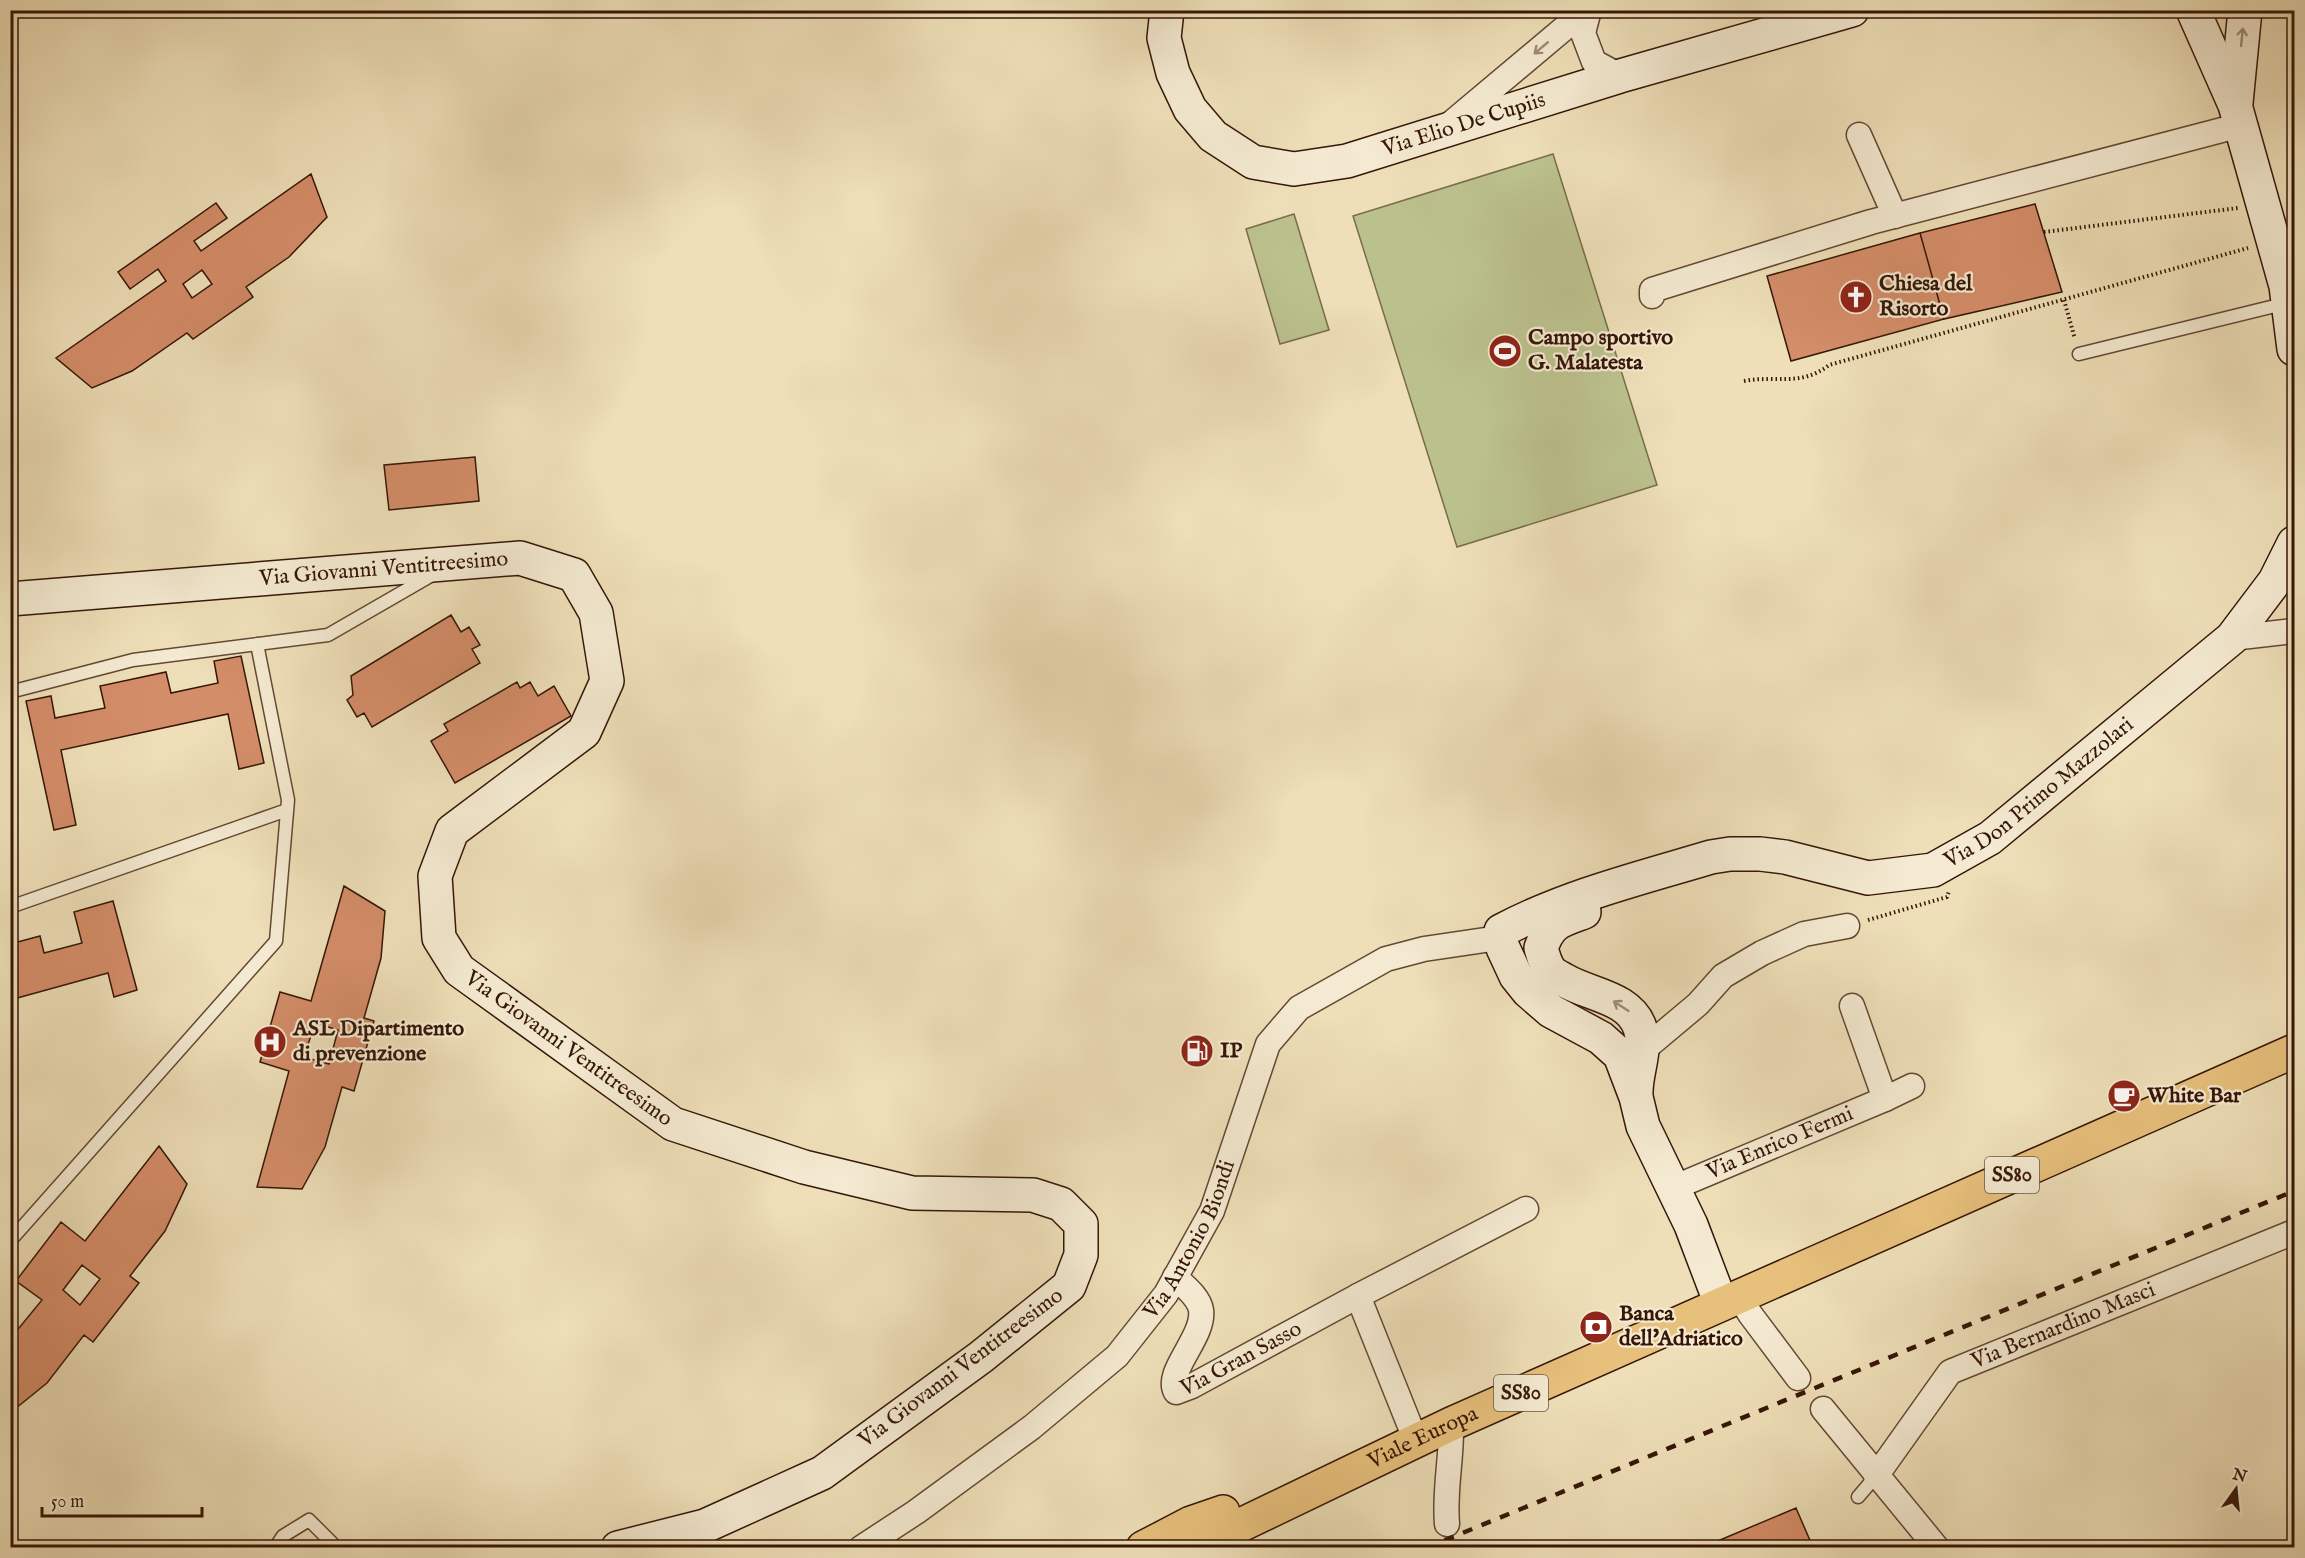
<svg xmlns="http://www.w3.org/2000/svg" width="2305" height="1558" font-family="'IM FELL English',serif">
<rect width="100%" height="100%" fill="#eedfb8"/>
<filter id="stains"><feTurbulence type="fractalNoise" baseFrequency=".00333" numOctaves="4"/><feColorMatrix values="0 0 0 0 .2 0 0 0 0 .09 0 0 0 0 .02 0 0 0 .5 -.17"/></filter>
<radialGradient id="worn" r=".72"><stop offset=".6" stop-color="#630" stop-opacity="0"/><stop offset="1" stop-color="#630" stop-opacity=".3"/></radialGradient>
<path fill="#bbc18d" stroke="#786c4a" stroke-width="1.5" d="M1553,154L1657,485L1457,547L1353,216Z
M1294,214L1329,330L1280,344L1246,229Z"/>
<path fill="#d48d69" stroke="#361607" stroke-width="1.5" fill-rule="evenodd" d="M311,174L327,217L289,257L246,287L253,297L193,339L187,333L132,371L92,388L56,358L166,281L158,269L130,289L118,272L216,203L227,218L194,241L201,251ZM202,270L212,284L192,298L183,284Z
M2035,204L2062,292L1944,319L1920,233Z
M1920,233L1944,319L1791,361L1767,276Z
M475,457L479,501L389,510L384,465Z
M451,615L461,632L469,627L480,645L472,649L480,663L372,727L364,713L357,717L347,700L353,695L351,676Z
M241,656L264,763L239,769L228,714L61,750L76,825L54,830L26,701L51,696L55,718L105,708L100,686L166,672L171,693L218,683L214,661Z
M517,682L520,688L530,682L538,696L554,686L571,716L455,783L431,741L448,731L444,724Z
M344,886L385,911L381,958L364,1018L374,1021L354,1091L342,1087L325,1147L302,1189L257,1187L289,1071L260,1062L280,992L311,1001ZM315,1023L338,1030L329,1064L304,1057Z
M113,901L137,990L114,997L108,973L10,1000V944L40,936L44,953L82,943L74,912Z
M159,1146L187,1184L165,1231L130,1276L139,1283L93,1342L84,1335L47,1383L10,1413V1339L42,1300L16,1281L61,1222L85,1241ZM82,1265L100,1279L80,1305L63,1290Z
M1796,1508L1812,1545L1820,1542L1822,1548H1701Z"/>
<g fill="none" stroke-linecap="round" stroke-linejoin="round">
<g stroke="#644833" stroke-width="15">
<path id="lane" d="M2079,354L2287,303
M10,692L133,660L328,635L432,575
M10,907L287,810
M10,1241L276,941L288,800L257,644
M1858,1497L1876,1476
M275,1548L283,1536L309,1520L337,1548"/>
</g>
<g stroke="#644833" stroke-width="27">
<g id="street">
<path d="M1589,10L1583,33L1594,62L1620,76"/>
<path d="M1449,125L1586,10"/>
<path d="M1859,135L1895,216"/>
<path d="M1652,296V290L1871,222L2241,125"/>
<path d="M2232,638L2294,631"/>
<path d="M1642,1051L1698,1004L1723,976L1762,953L1804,934L1847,926"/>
<path d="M1885,1099L1912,1086"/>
<path id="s1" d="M1673,1188L1885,1099L1852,1006"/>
<path id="s2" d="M1175,1277C1184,1286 1199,1297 1201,1310C1205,1337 1164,1372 1176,1392L1192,1386L1358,1296L1416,1441"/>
<path d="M1358,1296L1526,1209"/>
<path d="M1739,1296L1750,1314L1798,1378"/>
<path d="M1823,1409L1937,1548"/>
<path id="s3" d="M1876,1476L1950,1372L2294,1232"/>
<path d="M1447,1524C1444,1490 1452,1458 1451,1424"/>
<path id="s4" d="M861,1548L916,1512L1032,1427L1117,1356L1166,1294L1212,1211L1268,1044L1299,1008L1386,959L1424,949L1485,940"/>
</g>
</g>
<g stroke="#361607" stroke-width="36">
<g id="secondary">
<path id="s5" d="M1167,10L1164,38L1173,73L1190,109L1213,136L1253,162L1294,169L1347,161L1620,76L1852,10"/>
<path d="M2193,10L2235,105L2286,286L2294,349"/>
<path d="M2236,103L2245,10"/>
<path id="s6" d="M10,599L520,558L574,575L596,613L607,681L584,732L452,831L435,876L439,938L459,970L673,1124L804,1167L912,1193L1033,1195L1061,1204L1081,1224V1255L1069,1286L981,1357L822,1473L705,1526L618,1548"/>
<path d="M1584,912C1560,921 1550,922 1541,948C1543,955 1545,963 1549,969C1552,974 1559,977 1564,980C1589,995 1630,997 1640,1028C1647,1049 1636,1071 1636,1092"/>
<path id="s7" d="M1501,931C1567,896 1641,878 1711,857L1730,854H1760L1785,857L1868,878L1933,870L1990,838L2232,638L2275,581L2294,543"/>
<path d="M1503,948L1516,976L1528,991L1551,1011L1601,1038L1620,1055L1636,1097L1643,1126L1691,1225L1721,1304"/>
</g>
</g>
<g stroke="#361607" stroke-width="36">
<g id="primary">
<path d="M1143,1548L1191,1523L1223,1512"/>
<path id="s8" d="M1193,1548L1451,1424L2294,1051"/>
</g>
</g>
<path stroke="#361607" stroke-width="4" stroke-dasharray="1.5 3" stroke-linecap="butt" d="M2044,232L2238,208
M2064,300L2075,339
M1744,381C1776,375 1801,387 1829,365L2248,248
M1868,920L1947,897L1949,891"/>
<use href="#lane" stroke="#f4ead1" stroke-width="12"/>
<use href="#street" stroke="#f4ead1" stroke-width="24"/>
<use href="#secondary" stroke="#f4ead1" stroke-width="33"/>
<use href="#primary" stroke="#e7c07c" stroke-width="33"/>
<path stroke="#361607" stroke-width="4.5" stroke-dasharray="10 10" stroke-linecap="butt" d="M1426,1548L2294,1191"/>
</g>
<defs><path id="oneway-shaft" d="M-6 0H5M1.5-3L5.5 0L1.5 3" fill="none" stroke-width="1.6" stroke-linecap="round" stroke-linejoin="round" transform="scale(1.5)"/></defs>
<g stroke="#9e8b76">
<use href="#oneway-shaft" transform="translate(2242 37) rotate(-84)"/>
<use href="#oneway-shaft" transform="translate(1541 48) rotate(140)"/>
<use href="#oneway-shaft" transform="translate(1621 1006) rotate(-147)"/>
</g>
<defs>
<g id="church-disc" transform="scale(1.725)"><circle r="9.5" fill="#8f2418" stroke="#f4ead1"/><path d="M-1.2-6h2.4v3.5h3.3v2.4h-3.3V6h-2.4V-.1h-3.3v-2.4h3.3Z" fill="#fff"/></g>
<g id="stadium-disc" transform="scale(1.725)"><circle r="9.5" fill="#8f2418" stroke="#f4ead1"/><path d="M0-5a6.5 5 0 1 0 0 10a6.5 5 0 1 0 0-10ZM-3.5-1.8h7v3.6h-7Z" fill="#fff"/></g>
<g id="hospital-disc" transform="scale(1.725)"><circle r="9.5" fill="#8f2418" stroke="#f4ead1"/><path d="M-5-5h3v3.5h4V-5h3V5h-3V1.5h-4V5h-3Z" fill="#fff"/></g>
<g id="fuel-disc" transform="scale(1.725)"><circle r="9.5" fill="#8f2418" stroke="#f4ead1"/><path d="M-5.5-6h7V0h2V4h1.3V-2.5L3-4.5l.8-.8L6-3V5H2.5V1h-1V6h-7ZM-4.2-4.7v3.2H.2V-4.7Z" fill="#fff"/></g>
<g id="cafe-disc" transform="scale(1.725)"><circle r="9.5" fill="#8f2418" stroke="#f4ead1"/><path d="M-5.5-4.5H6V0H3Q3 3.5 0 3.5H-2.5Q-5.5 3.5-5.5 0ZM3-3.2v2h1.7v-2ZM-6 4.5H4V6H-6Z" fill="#fff"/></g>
<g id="bank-disc" transform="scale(1.725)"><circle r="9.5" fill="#8f2418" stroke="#f4ead1"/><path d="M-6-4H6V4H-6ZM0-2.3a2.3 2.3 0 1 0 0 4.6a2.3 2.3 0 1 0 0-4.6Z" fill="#fff"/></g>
</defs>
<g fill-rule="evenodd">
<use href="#church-disc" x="1856" y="297"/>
<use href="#stadium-disc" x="1505" y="351"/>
<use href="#hospital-disc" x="270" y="1042"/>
<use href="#fuel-disc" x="1197" y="1051"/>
<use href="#cafe-disc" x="2124" y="1096"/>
<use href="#bank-disc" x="1596" y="1327"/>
</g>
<g text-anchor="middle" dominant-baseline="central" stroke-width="4.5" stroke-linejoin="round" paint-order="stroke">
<g fill="#f4ead1" stroke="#6f5644" stroke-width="1.5">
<rect x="1985" y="1157" width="54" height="36" rx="4.5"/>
<rect x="1494" y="1375" width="54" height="36" rx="4.5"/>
</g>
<g font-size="21" font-weight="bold" fill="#361607">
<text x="2012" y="1175">SS80</text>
<text x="1521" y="1393">SS80</text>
</g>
<g font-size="22" fill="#361607" stroke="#f4ead1">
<text stroke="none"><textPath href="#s5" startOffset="405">Via Elio De Cupiis</textPath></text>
<text stroke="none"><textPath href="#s6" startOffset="375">Via Giovanni Ventitreesimo</textPath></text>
<text stroke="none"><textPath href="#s7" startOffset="580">Via Don Primo Mazzolari</textPath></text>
<text stroke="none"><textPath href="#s6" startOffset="1185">Via Giovanni Ventitreesimo</textPath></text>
<text stroke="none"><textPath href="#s1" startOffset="116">Via Enrico Fermi</textPath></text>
<text stroke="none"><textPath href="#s4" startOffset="459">Via Antonio Biondi</textPath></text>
<text stroke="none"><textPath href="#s3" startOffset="250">Via Bernardino Masci</textPath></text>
<text stroke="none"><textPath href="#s2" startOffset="204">Via Gran Sasso</textPath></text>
<text transform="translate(961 1368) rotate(-37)">Via Giovanni Ventitreesimo</text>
<text stroke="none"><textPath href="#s8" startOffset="255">Viale Europa</textPath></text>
</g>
<g font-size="22" font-weight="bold" fill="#361607" stroke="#f4ead1" text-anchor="start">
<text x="1879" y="284">Chiesa del<tspan x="1879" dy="25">Risorto</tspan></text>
<text x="1528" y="338">Campo sportivo<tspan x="1528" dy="25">G. Malatesta</tspan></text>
<text x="293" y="1029">ASL Dipartimento<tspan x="293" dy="25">di prevenzione</tspan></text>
<text x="1220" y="1051">IP</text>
<text x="2147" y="1096">White Bar</text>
<text x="1619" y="1314">Banca<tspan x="1619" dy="25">dell'Adriatico</tspan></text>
</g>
</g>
<rect width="2305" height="1558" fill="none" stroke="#eedfb8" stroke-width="36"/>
<rect x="12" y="12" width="2281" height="1534" fill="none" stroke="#361607" stroke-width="3"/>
<rect x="18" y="18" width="2269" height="1522" fill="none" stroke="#361607" stroke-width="1.5"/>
<g transform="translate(2236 1489) rotate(15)" stroke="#f4ead1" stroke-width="4.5" paint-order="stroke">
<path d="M0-4.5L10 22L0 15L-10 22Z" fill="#361607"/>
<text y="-9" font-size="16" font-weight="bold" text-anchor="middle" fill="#361607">N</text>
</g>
<path d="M42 1507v9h160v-9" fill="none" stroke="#361607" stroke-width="3"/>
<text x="51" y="1507" font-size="18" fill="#361607" stroke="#f4ead1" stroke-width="4.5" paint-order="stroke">50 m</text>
<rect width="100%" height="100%" filter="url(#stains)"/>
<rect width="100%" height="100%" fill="url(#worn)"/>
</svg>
